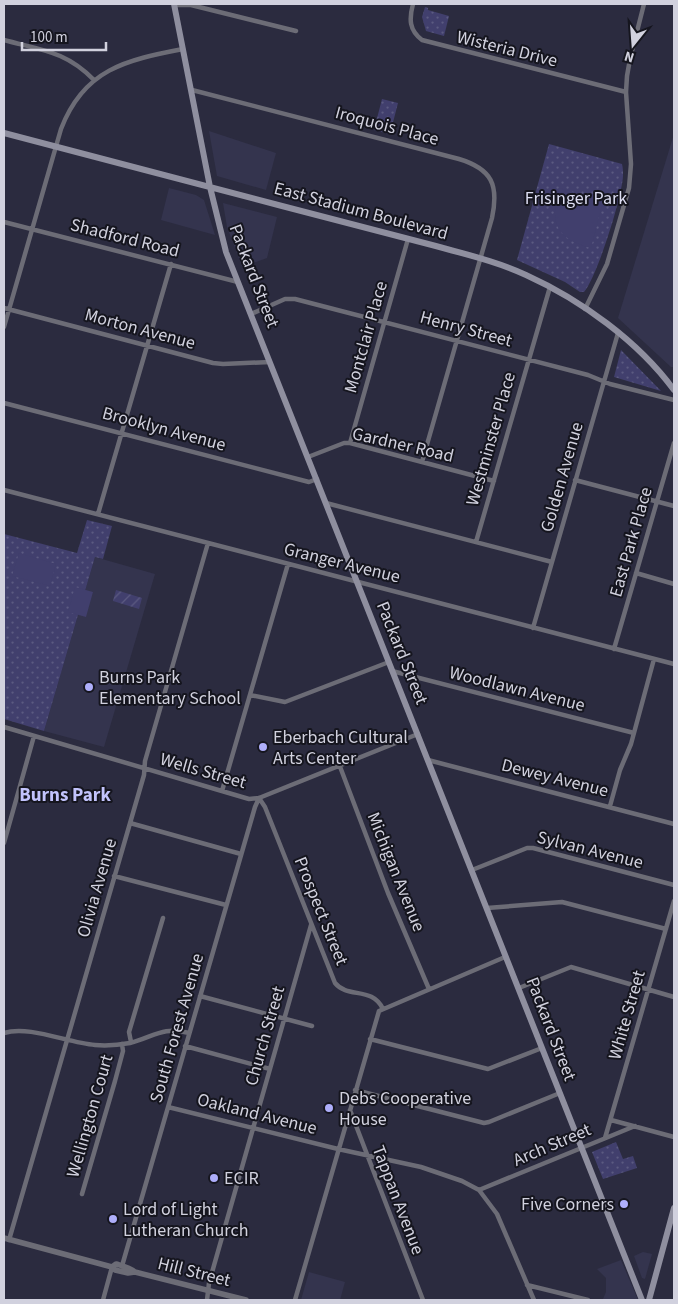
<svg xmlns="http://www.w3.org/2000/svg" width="678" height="1304" font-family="'Source Sans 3',sans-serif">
<defs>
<pattern id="park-dots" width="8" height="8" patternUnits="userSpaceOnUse" patternTransform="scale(1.25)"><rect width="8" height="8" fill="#413f6d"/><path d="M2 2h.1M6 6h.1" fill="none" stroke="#5b5a81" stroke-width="1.8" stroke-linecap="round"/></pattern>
<pattern id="garden-furrows" width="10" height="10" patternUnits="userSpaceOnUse" patternTransform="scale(1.25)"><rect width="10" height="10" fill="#413f6d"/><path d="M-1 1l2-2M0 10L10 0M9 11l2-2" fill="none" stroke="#5b5a81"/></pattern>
</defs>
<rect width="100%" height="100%" fill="#2b2b3f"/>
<path fill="#34344e" d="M209,131L276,153L266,190L217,176Z
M674,134V367H671L618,318Z
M169,188L196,195L204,200L215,235L161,220Z
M223,203L277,217L267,258L242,267L227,227Z
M95,557L155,574L104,747L44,731Z
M643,1252L652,1254L645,1279L642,1278L634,1256Z
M621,1260L633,1288L638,1300L603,1299L606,1292V1278L597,1269Z
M309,1272L345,1282L340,1300H301Z"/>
<path fill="url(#park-dots)" d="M425,7L428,8V10L449,16L444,36L426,31L422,17Z
M382,99L398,103L390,134L374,130Z
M549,144L622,164C623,168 623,172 623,176C622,197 597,277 584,292H580L565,282L517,260Z
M621,350L661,391L614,377Z
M87,520L112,526L103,559L95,557L44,731L4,719V534L77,553Z
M616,1142L623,1159L633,1156L637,1168L603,1179L592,1152Z"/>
<path fill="url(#garden-furrows)" d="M116,590L142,598L139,609L113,601Z"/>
<path fill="#413f6d" d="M559,188L603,201L591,248C554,238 550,221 559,188Z
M19,553L56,564L50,586L12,576Z
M75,587L93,592L86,617L68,612Z"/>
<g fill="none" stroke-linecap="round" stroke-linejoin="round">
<path stroke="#6c6c76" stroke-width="4.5" d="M413,4C409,19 409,30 422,40L626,92
M175,5H191L296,31
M4,40C41,50 66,51 94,80
M192,90L459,159C492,169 499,185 492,218L422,462
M4,222L238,282
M4,308L213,363L223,364L270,362
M585,309L607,264L629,188L631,164L626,92L627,76L630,59L644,4
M251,314L285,299H295L588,375L610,384L674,400
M4,327L61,129C84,69 126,60 183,49
M4,403L309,482L317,479
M350,443L408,239
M308,457L344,443H350L494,481
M575,480L674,506
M4,490L674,664
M326,503L552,562
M98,514L171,264
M476,542L550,287
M636,573L674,584
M533,628L618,333
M614,649L674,443
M392,671L634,733
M250,695L285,702L389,662
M4,727L249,799L259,798L418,734
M428,760L674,824
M339,764L388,893L429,989
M222,791L288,564
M259,798L265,807L335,983C348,999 372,986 383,1009
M610,806L620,770L631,744L654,659
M130,823L241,854
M4,843L34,736
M472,870L527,848H533L674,885
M114,876L226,905
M487,908L562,902L666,929
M519,988L571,967L674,997
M200,996L312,1026
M4,1033C29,1025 68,1043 95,1045C106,1046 119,1045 130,1043C154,1037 162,1026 189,1033
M370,1039L488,1069L542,1048
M131,1042L129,1032L163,918
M185,1046L270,1069
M355,1090L484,1123L489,1122L560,1093
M168,1107L338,1149L421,1167L462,1181L479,1190L497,1214L534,1300
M350,1110L423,1300
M611,1120L674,1137
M605,1138L674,901
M479,1190L635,1126
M82,1194L115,1081L123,1051L122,1044
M9,1240L144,775L145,761L208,543
M122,1266L255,807L259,798
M527,1285L588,1300
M103,1300L112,1267
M207,1300L209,1283L311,925
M295,1300L379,1011L505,957"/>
<path stroke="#6c6c76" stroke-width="5.5" d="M4,1238L112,1267L116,1264C123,1266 129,1267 135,1272
M115,1270L128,1273L135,1272L246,1300"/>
<path stroke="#8f8f9f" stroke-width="6" d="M174,4L210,187L226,252L642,1300
M4,133C97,157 189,182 282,206C332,219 382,232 432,245C464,254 496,261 526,275C581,300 638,341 674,390
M649,1300L674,1208"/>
</g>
<g fill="#aeaefa" stroke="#15151e" stroke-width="2">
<circle cx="89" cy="687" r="5"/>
<circle cx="263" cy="747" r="5"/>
<circle cx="329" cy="1108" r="5"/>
<circle cx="214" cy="1178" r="5"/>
<circle cx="624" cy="1204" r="5"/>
<circle cx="113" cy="1219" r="5"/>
</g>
<g text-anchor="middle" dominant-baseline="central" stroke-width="4" stroke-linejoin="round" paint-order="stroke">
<g font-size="18" fill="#d1d1de" stroke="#15151e">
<text transform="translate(507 49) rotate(14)">Wisteria Drive</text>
<text transform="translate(387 126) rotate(15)">Iroquois Place</text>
<text transform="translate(361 211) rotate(15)">East Stadium Boulevard</text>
<text transform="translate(125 238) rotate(14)">Shadford Road</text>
<text transform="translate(254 276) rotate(69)">Packard Street</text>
<text transform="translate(140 329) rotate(15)">Morton Avenue</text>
<text transform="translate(466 329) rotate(15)">Henry Street</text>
<text transform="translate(366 337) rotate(-74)">Montclair Place</text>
<text transform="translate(164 429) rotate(15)">Brooklyn Avenue</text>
<text transform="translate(491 439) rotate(-74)">Westminster Place</text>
<text transform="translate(403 445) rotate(13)">Gardner Road</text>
<text transform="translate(562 477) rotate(-74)">Golden Avenue</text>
<text transform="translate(631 542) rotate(-74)">East Park Place</text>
<text transform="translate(342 563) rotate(14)">Granger Avenue</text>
<text transform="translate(402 653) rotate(68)">Packard Street</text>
<text transform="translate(517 689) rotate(14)">Woodlawn Avenue</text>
<text transform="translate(203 771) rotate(16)">Wells Street</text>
<text transform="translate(555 778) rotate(14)">Dewey Avenue</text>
<text transform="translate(590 850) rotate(14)">Sylvan Avenue</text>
<text transform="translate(396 872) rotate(68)">Michigan Avenue</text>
<text transform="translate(97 888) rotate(-74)">Olivia Avenue</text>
<text transform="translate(321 911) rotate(68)">Prospect Street</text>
<text transform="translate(627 1015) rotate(-74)">White Street</text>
<text transform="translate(177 1028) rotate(-74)">South Forest Avenue</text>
<text transform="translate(551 1029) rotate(69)">Packard Street</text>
<text transform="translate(265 1036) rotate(-74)">Church Street</text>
<text transform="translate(257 1114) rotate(14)">Oakland Avenue</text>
<text transform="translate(90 1116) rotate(-74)">Wellington Court</text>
<text transform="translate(552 1145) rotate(-23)">Arch Street</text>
<text transform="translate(398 1200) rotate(69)">Tappan Avenue</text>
<text transform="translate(194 1272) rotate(14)">Hill Street</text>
</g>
<g font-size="18" fill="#dddef3" stroke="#15151e">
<text x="576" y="198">Frisinger Park</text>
</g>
<g font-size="18" fill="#d1d1de" stroke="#15151e" text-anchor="start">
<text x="99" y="677">Burns Park<tspan x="99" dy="21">Elementary School</tspan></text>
<text x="273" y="737">Eberbach Cultural<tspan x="273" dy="21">Arts Center</tspan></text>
<text x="339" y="1098">Debs Cooperative<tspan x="339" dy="21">House</tspan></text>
<text x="224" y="1178">ECIR</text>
<text x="614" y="1204" text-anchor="end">Five Corners</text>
<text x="123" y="1209">Lord of Light<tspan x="123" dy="21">Lutheran Church</tspan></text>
</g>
<g font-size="19" font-weight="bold" fill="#c2c3fc" stroke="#15151e">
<text x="65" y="795">Burns Park</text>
</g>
</g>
<rect width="678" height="1304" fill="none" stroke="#d1d1de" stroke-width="10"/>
<g transform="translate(633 45) rotate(197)" stroke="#15151e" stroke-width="4" paint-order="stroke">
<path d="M0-4L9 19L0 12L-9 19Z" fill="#d1d1de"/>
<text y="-8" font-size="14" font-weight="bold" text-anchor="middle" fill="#d1d1de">N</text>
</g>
<path d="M22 42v8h84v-8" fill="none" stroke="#d1d1de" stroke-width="2.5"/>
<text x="30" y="42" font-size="15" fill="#d1d1de" stroke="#15151e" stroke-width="4" paint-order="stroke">100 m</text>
</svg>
